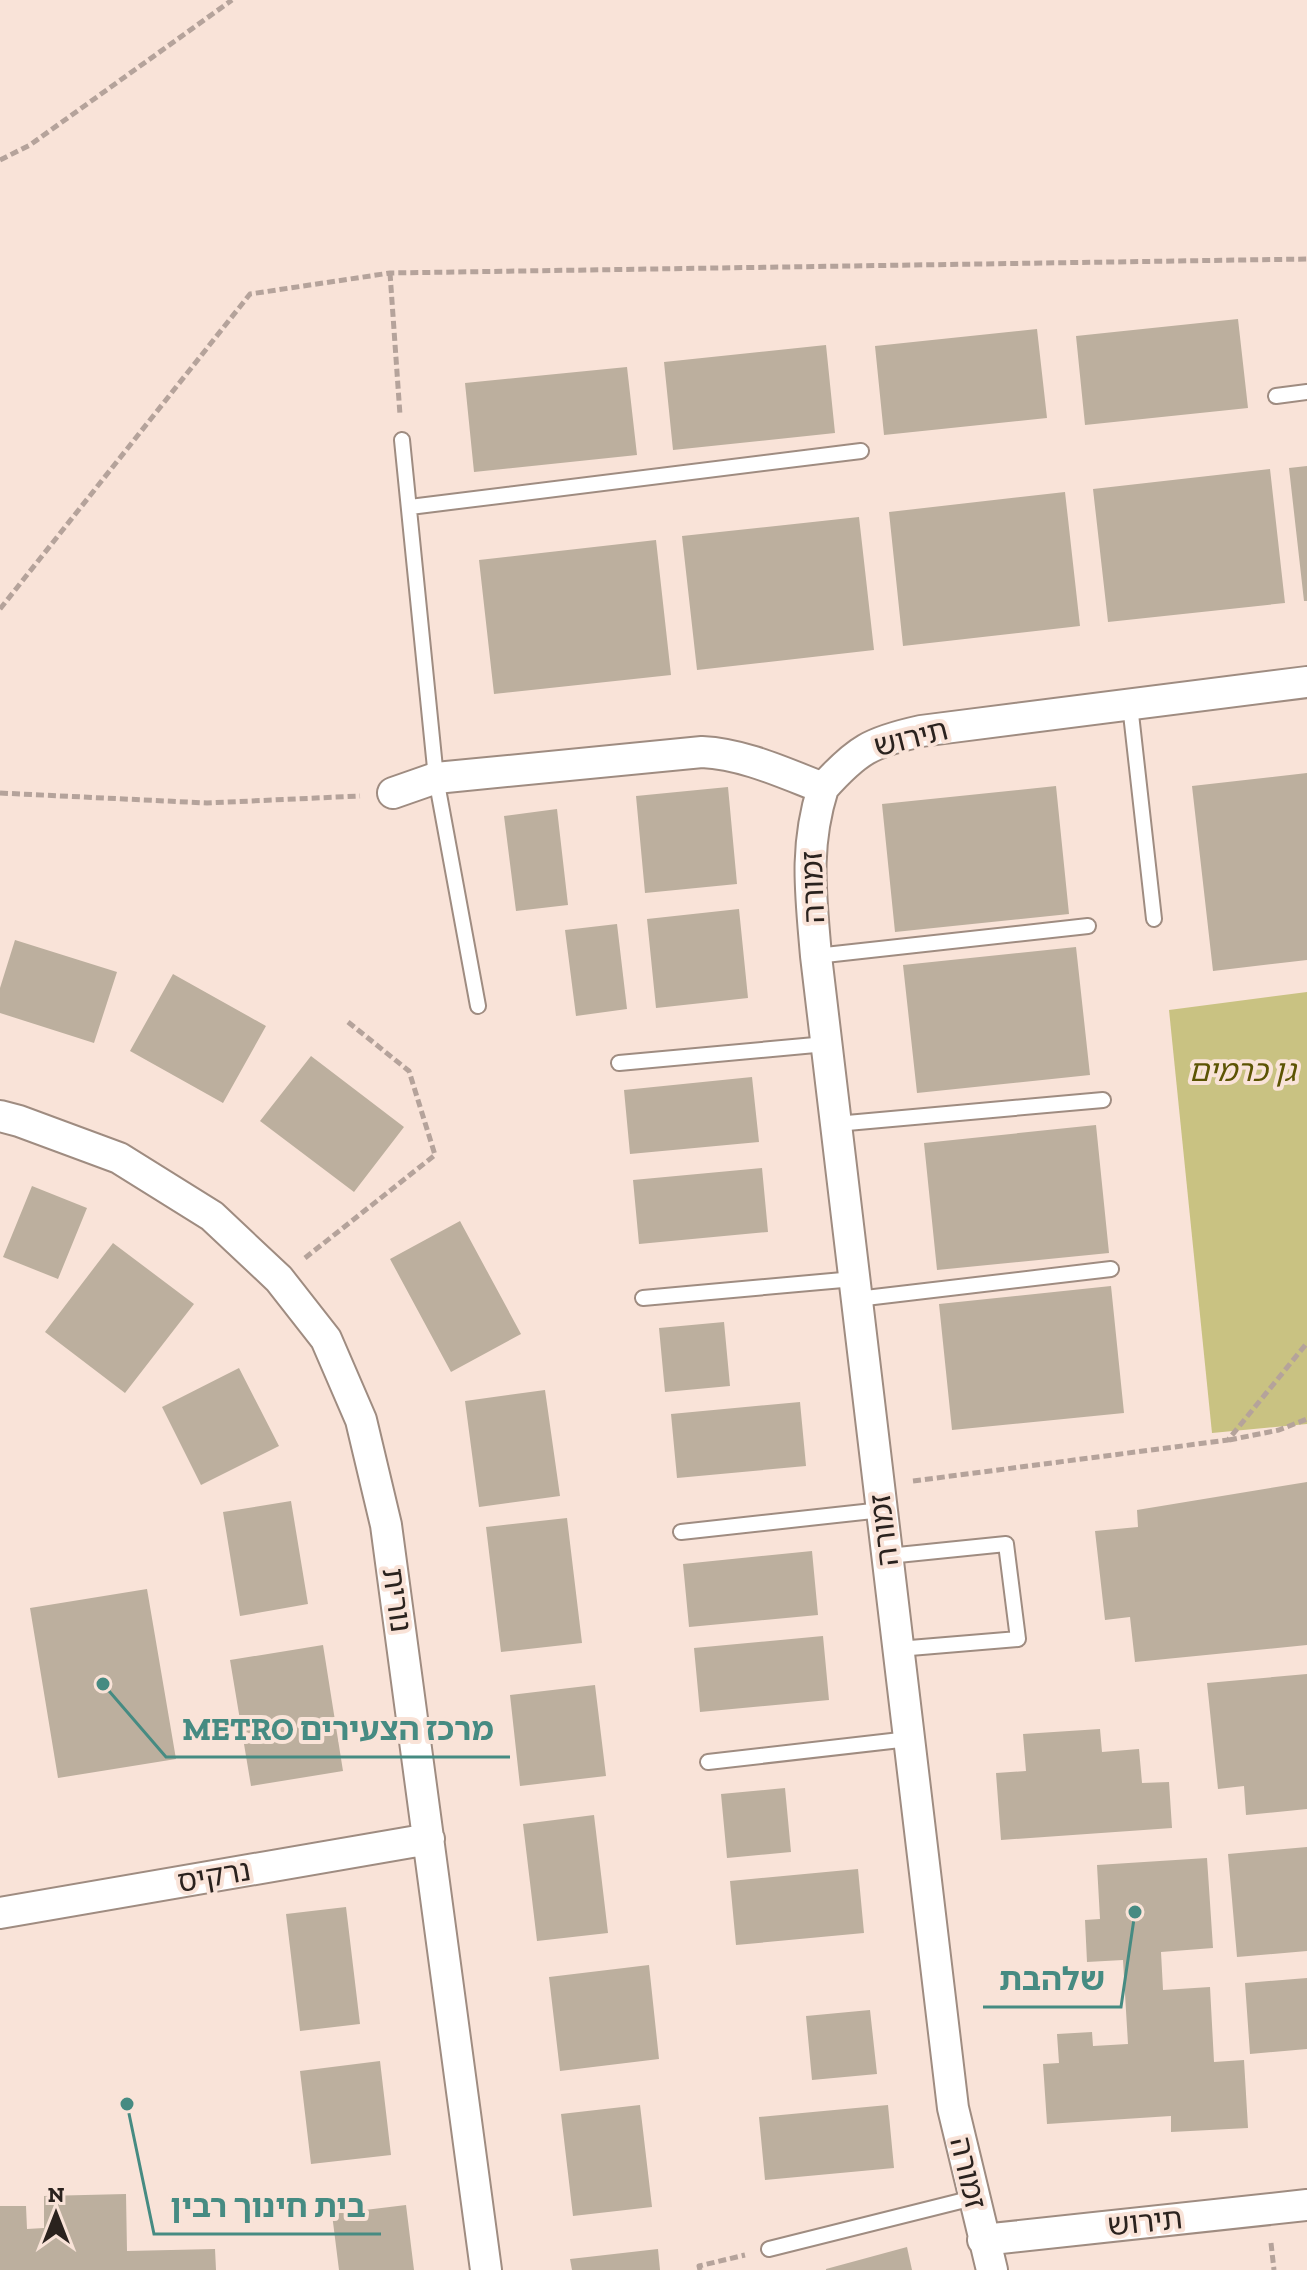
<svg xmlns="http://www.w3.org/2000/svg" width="1307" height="2270" font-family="'Zilla Slab','Noto Sans Hebrew',serif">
<rect width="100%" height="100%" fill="#f9e3d8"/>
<path fill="#c9c282" d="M1307,992V1424L1212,1433L1169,1010Z"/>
<path fill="#bcaf9e" d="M1238,319L1248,408L1085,425L1076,336Z
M1037,329L1047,418L884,435L875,346Z
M826,345L835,433L673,450L664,362Z
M627,367L637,455L474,472L465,383Z
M1307,466V601H1304L1289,468Z
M1270,469L1285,603L1108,622L1093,489Z
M1065,492L1080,626L903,646L889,512Z
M859,517L874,650L697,670L682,536Z
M656,540L671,675L494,694L479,560Z
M1307,773V960L1213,971L1192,786Z
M1056,786L1069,914L895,932L882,804Z
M728,787L737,884L645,893L636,796Z
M557,809L568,905L516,911L504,816Z
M739,909L748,998L656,1008L647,919Z
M617,924L627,1009L576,1016L565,930Z
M15,940L117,972L94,1043L0,1013V988Z
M1076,947L1090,1075L917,1093L903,965Z
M173,974L266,1026L223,1103L130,1051Z
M311,1056L404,1127L354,1192L260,1121Z
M752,1077L759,1142L630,1154L624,1090Z
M1096,1125L1109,1253L937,1270L924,1143Z
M762,1168L768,1232L639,1244L633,1180Z
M32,1186L87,1208L58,1279L3,1257Z
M460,1221L521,1334L451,1372L390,1259Z
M113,1243L194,1304L125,1393L45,1332Z
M1111,1286L1124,1413L952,1430L939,1304Z
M724,1322L730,1386L665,1392L659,1328Z
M239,1368L279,1446L201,1485L162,1407Z
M545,1390L560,1496L479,1507L465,1401Z
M800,1402L806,1466L677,1478L671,1414Z
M1307,1482V1645L1135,1662L1130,1617L1105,1620L1095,1531L1138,1527L1137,1510Z
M291,1501L308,1604L240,1616L223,1512Z
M567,1518L582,1643L501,1652L486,1527Z
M812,1551L818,1615L689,1627L683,1564Z
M147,1589L176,1759L58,1778L30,1608Z
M823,1636L829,1700L700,1712L694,1648Z
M323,1645L343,1771L251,1786L230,1660Z
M1307,1674V1809L1246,1815L1244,1786L1218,1789L1207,1683Z
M595,1685L606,1776L520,1786L510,1695Z
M1100,1729L1102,1752L1139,1749L1142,1783L1169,1782L1172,1828L1001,1840L996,1773L1026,1771L1023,1734Z
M785,1788L791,1852L727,1858L721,1794Z
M594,1815L608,1933L537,1941L523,1824Z
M1307,1847V1951L1237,1957L1228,1854Z
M1207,1858L1213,1948L1161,1952L1163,1990L1210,1987L1214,2062L1244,2060L1248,2128L1171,2132V2116L1047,2124L1043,2064L1059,2063L1057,2034L1092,2032L1093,2046L1128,2044L1123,1960L1087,1962L1085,1920L1100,1919L1097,1865Z
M858,1869L864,1933L736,1945L730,1881Z
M346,1907L360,2024L300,2031L286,1914Z
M649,1965L659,2059L560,2071L549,1977Z
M1307,1978V2049L1250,2054L1245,1983Z
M870,2010L877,2074L812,2080L806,2016Z
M380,2061L391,2155L311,2164L300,2071Z
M640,2105L652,2207L573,2216L561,2114Z
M888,2105L894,2168L765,2180L759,2117Z
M126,2194L127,2251L215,2249L216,2270H0V2206H26L27,2229L44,2228V2196Z
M406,2205L414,2270H339L332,2214Z
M907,2247L912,2270H826V2269Z
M658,2249L660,2270H572L570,2259Z"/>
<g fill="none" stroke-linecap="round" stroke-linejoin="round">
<g stroke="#9f8c81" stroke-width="18">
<path id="lane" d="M1276,396L1307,392
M402,440L436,778L478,1006
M410,507L861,451
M1130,705L1154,919
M816,956L1088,926
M619,1063L826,1044
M836,1124L1103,1100
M643,1298L854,1279
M857,1299L1111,1269
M681,1532L882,1510
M888,1556L1006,1544L1018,1639L898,1649
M708,1762L909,1739
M769,2249L973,2198"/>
</g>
<g stroke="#9f8c81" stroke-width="34">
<path id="street" d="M823,788C804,848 811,895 816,956L953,2108L992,2270
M393,793L436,778L702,752C744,754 784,773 823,788C857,750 871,742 921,731L1307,682
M0,1116L19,1121L119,1158L212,1216L279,1279L326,1339L361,1420L386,1525L486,2270
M0,1913L429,1839
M983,2240L1307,2205"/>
</g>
<path stroke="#b5a39b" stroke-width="5" stroke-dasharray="8 4" stroke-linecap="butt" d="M0,160L30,145L232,0
M390,273L400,415
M0,609L250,294L390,273L1307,259
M0,793L207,803L360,796
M305,1258L435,1155L409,1071L348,1022
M1229,1440L1279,1430L1307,1419
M913,1481L1228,1440L1307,1343
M1271,2243L1274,2270
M700,2270L699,2266L745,2255"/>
<use href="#lane" stroke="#fff" stroke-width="14"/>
<use href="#street" stroke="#fff" stroke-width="30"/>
</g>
<g text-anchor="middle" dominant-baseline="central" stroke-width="8" stroke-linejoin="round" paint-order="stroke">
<g font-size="30" fill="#2a221e" stroke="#f9e3d8">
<text transform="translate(911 738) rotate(-14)">תירוש</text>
<text transform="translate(813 887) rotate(-92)">זמורה</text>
<text transform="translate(884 1530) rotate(-97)">זמורה</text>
<text transform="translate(397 1600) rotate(82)">נורית</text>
<text transform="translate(214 1876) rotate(-10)">נרקיס</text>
<text transform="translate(968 2173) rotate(77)">זמורה</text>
<text transform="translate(1145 2222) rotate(-6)">תירוש</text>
</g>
<g font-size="30" font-style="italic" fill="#5c5403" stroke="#f9e3d8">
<text x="1242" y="1071">גן כרמים</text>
</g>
</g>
<path fill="none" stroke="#468b82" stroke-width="3" d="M103 1684L166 1757H510M1135 1912L1121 2007H983M127 2104L154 2234H381"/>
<g fill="#468b82" stroke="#f9e3d8" stroke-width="3">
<circle cx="103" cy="1684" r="8"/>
<circle cx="1135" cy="1912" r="8"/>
<circle cx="127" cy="2104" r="8"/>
</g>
<g font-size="32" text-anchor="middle" font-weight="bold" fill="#468b82" stroke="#f9e3d8" stroke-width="8" stroke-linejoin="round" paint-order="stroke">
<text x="338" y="1740">METRO מרכז הצעירים</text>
<text x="1052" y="1990">שלהבת</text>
<text x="268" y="2217">בית חינוך רבין</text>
</g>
<g transform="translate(56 2214)" stroke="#f9e3d8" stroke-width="6" paint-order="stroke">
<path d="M0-6L14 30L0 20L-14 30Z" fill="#2a221e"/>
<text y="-12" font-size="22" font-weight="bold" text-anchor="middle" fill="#2a221e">N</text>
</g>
</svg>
